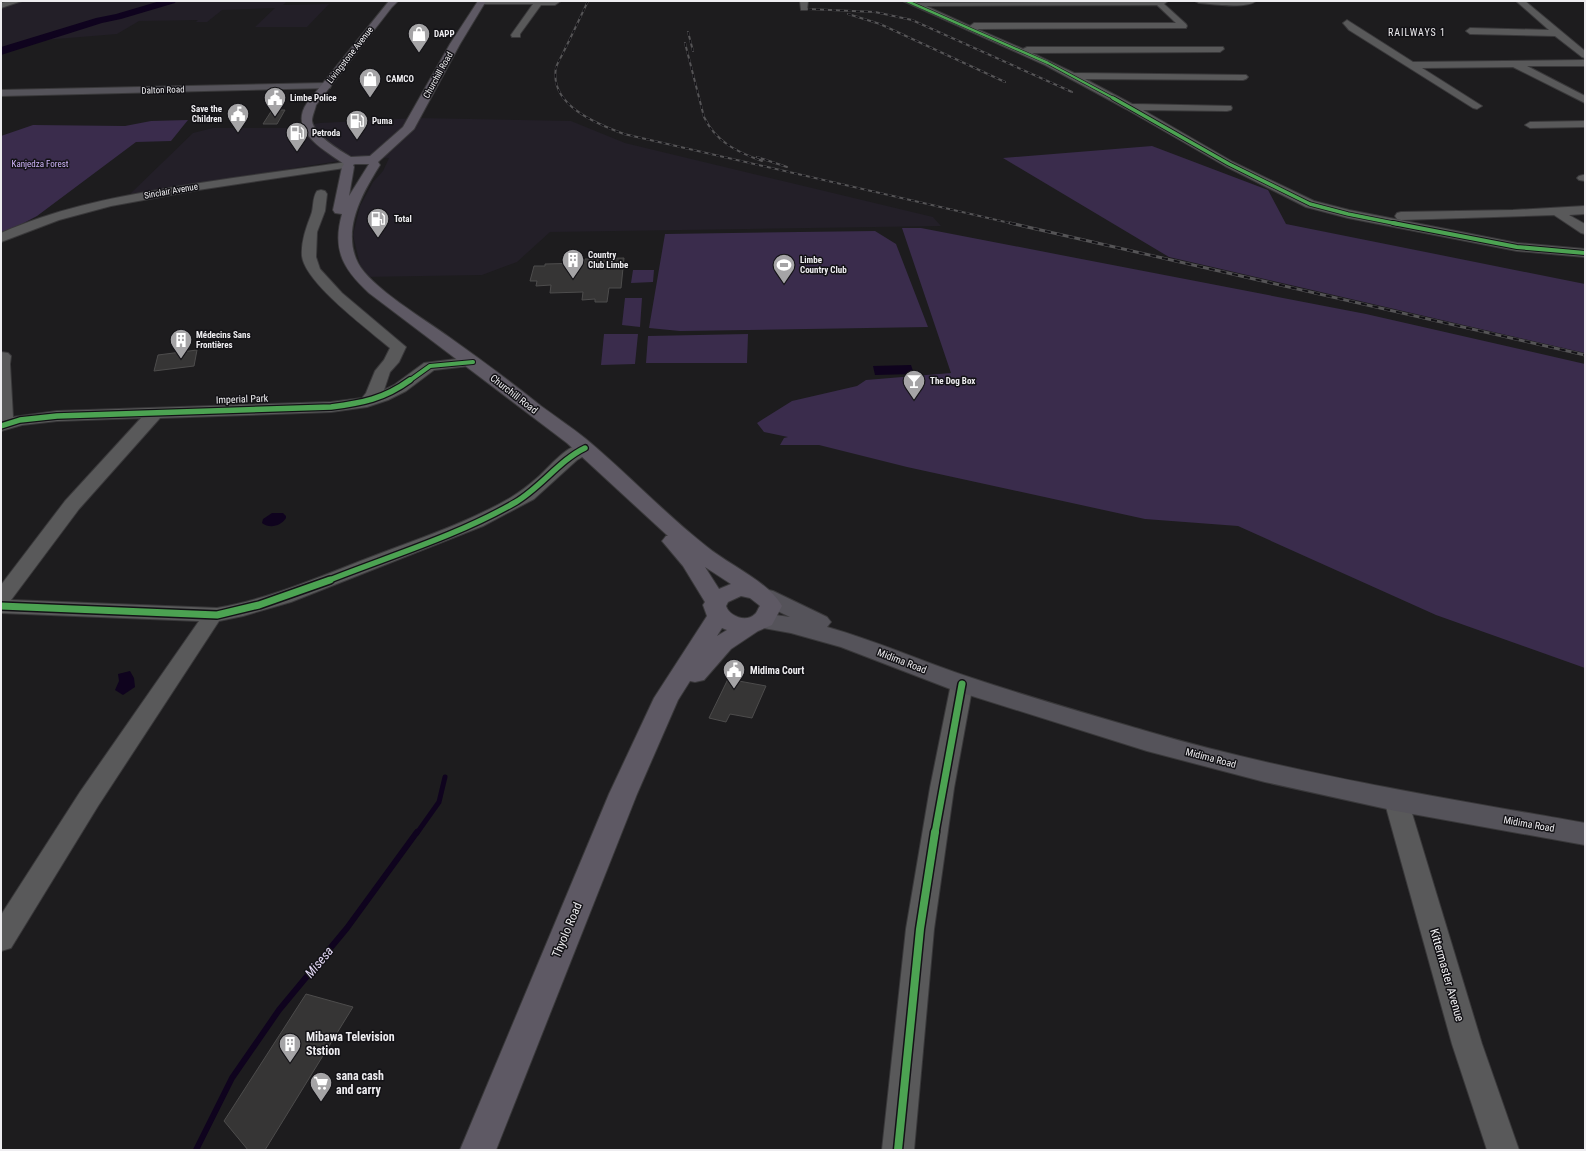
<svg xmlns="http://www.w3.org/2000/svg" width="1586" height="1151" font-family="'Roboto Condensed',sans-serif">
<rect width="100%" height="100%" fill="#1d1c1e"/>
<path fill="#231f28" d="M23,1H287L283,5L329,4L307,27H255L275,8L222,10L207,22H196L198,20L139,21L117,34L44,40L1,52V7Z
M417,118L571,121L625,143L933,217L941,226L550,232L517,262L482,275L363,277L353,235L360,206L373,182L383,171L389,158L364,157L130,194L193,133L213,128H289L320,123Z"/>
<path fill="#3a2c4c" d="M188,120L171,141L136,142L37,216L1,235V136L33,125L125,126L151,121Z
M1152,146L1268,190L1286,224L1585,284V353L1169,257L1003,158Z
M902,228H921L1366,314L1585,364V668L1436,615L1238,526L1145,519L907,467L819,445H780L784,438L788,437L764,432L757,423L792,401L857,386L866,380L951,373Z
M875,231L896,244L928,327L680,331L649,328L665,234Z
M633,270H654L653,282L631,283Z
M625,298H642L640,327L622,325Z
M604,334H638L635,364L601,365Z
M748,334L747,363H646L648,336Z"/>
<path fill="#0f031e" d="M911,365L914,374L875,375L873,366Z
M272,513H283L286,516V518C281,526 270,529 262,523L263,519Z
M130,671L134,678L135,687L123,695L115,690L119,681L118,674Z"/>
<g fill="none" stroke-linecap="round" stroke-linejoin="round">
<path stroke="#0f031e" stroke-width="5" d="M417,833L439,802L445,777"/>
<path stroke="#0f031e" stroke-width="6" d="M196,1150L232,1078L279,1010L347,928L417,832"/>
<path fill="#0f031e" fill-rule="evenodd" d="M160,1H176L175,3L121,19L102,23L1,55V47L96,18L116,14Z"/>
</g>
<path fill="#363535" stroke="#4d4c4c" d="M272,110H285L277,124H263Z
M624,258L621,288H609L607,302H595V299L582,300L583,292L550,293L551,285L536,286L537,281H530L534,266H545V264L584,263L585,259Z
M197,350L194,366L154,371L158,355Z
M728,679L766,686L752,718L730,714L726,722L709,718Z
M306,994L353,1007L265,1150H248L224,1121Z"/>
<g fill="none" stroke-linecap="round" stroke-linejoin="round">
<g stroke="#39383a" stroke-width="2">
<path id="minor" d="M9,1H22L1,8V3Z
M478,1H561L555,5H541L520,34V37H512L511,35L533,4H478Z
M800,1H808L807,10H801Z
M903,1H914L918,3L1168,1L1164,4L1186,24L1187,26L1186,28L977,29L1023,49L1027,47H1223L1224,49L1220,52L1032,53L1074,73L1246,75L1248,77L1246,79L1243,80L1085,79L1132,104L1231,106L1232,108L1231,110L1227,111L1143,110L1233,162L1314,201L1349,210L1517,243L1585,249V257L1517,251L1348,218L1306,207L1225,166L1126,109L1045,65ZM1157,5L1176,23H974L970,26L926,6Z
M1195,1H1256C1246,9 1212,4 1199,3Z
M1516,1H1525L1585,51V58L1582,57L1555,36L1470,34L1466,31L1470,28L1549,30Z
M1347,20L1413,62L1585,60V66H1527L1585,96V103L1513,67L1422,68L1482,106L1477,109L1473,108L1349,30L1343,23Z
M1585,121V127L1530,128L1525,125L1530,122Z
M347,162L351,163L353,165L351,167L198,190L111,206L59,220L1,242V233C53,210 109,198 164,189C225,178 286,171 347,162Z
M1583,175H1585V181L1579,180L1577,178L1579,176Z
M321,190L325,191L327,194L325,211L317,232L316,257L320,269L342,293L406,347L399,362L390,372L384,390L394,385L424,363L473,357L478,359L481,362L478,365L434,370L406,391L388,400L367,407L331,412L160,418L79,509L11,600L217,608C270,599 321,576 371,557C418,539 467,523 510,498C520,492 529,485 537,478C551,466 570,439 591,444L594,448L591,452L577,460L534,499L483,526L291,602L243,616L219,621L98,806L11,948L1,951V915L80,792L199,621L1,613V585L65,501L141,418L57,421L22,425L1,431V352L8,353L11,356L10,364L13,417L57,411L331,402L362,398L366,393L375,371L384,360L390,348C369,330 305,283 302,256C301,242 306,228 311,215C314,208 312,198 317,191Z
M1585,206V214L1569,215L1585,224V234L1581,233L1554,215L1401,220L1397,219L1395,216L1397,213L1401,212L1513,210Z
M962,676L970,678L973,684L954,788L934,929L914,1150H882L906,929L930,788L951,684L954,678Z
M1396,790L1405,793L1408,800L1482,1044L1519,1150H1487L1452,1044L1384,800L1387,793Z"/>
</g>
<g stroke="#39383a" stroke-width="2">
<path id="major" d="M326,83L330,84L331,86L330,88L1,96V90Z
M765,589L773,591L827,617L831,622L827,627C877,641 923,662 972,678C1029,697 1088,714 1146,731C1289,773 1438,797 1585,823V845L1396,811L1265,782L1147,751L953,690L841,647L791,633L753,626L749,621L753,616L761,613L790,617L757,601L754,596L757,591Z"/>
</g>
<g stroke="#39383a" stroke-width="2">
<path id="highway" d="M389,1H398L392,7L316,105C315,110 312,116 312,121C314,135 339,150 351,157L370,156L403,127L450,44L478,1H486L460,44L414,129L378,162L380,165C363,192 341,230 358,263C370,287 426,320 449,337C480,359 511,382 541,406C556,417 571,427 586,439C627,473 664,513 706,546C729,565 769,582 782,606L772,625L758,631L731,649L704,680L695,682L690,681L678,700L637,794L496,1150H460L609,794L654,698L707,616L703,605L705,602L683,566L662,541L666,536H668L567,443L369,293C343,269 332,250 342,214L335,213L333,210L342,167L344,164C324,150 288,131 307,103ZM355,164H369L349,196L354,167L353,165ZM705,567L731,584L719,589ZM741,596L750,598L759,605L760,606C758,608 757,613 755,614C746,623 729,616 726,606L728,602ZM722,628L727,630L717,636Z"/>
</g>
<use href="#minor" fill="#59595a" fill-rule="evenodd"/>
<use href="#major" fill="#55535a" fill-rule="evenodd"/>
<use href="#highway" fill="#5e5964" fill-rule="evenodd"/>
<g stroke="#555456" stroke-width="2">
<path id="rail-far1" d="M588,1C580,18 572,35 564,51C562,56 557,63 556,68C549,105 597,124 624,134L1014,224
M808,9L875,12L912,20L1072,92
M848,14L880,24L1005,82
M688,32L693,51
M685,43L704,117C716,142 737,152 762,161
M757,157L787,167"/>
</g>
<g stroke="#555456" stroke-width="3">
<path id="rail" d="M1010,223L1585,355"/>
</g>
<use href="#rail-far1" stroke="#131216" stroke-width="1.5" stroke-dasharray="4" stroke-linecap="butt"/>
<use href="#rail" stroke="#131216" stroke-width="2" stroke-dasharray="6" stroke-linecap="butt"/>
<g stroke="#131216" stroke-width="3.5">
<path id="cycleway-far5" d="M907,1L1048,63L1115,99"/>
</g>
<g stroke="#131216" stroke-width="5">
<path id="cycleway-far4" d="M1113,98L1229,164L1310,204L1348,214L1398,224"/>
</g>
<g stroke="#131216" stroke-width="6">
<path id="cycleway-far3" d="M1393,223L1517,247L1585,253
M409,381L430,366L473,362"/>
</g>
<g stroke="#131216" stroke-width="8">
<path id="cycleway-far2" d="M1,426L20,420L57,416L331,407C362,403 384,399 410,380
M327,581C390,556 457,536 516,502C541,487 560,460 585,448"/>
</g>
<g stroke="#131216" stroke-width="10">
<path id="cycleway-far1" d="M1,606L217,615L259,605L330,580
M935,833L962,684"/>
</g>
<g stroke="#131216" stroke-width="11">
<path id="cycleway" d="M898,1150L920,929L935,832"/>
</g>
<use href="#cycleway-far5" stroke="#4ca352" stroke-width="2.5"/>
<use href="#cycleway-far4" stroke="#4ca352" stroke-width="3.5"/>
<use href="#cycleway-far3" stroke="#4ca352" stroke-width="4"/>
<use href="#cycleway-far2" stroke="#4ca352" stroke-width="5.5"/>
<use href="#cycleway-far1" stroke="#4ca352" stroke-width="7"/>
<use href="#cycleway" stroke="#4ca352" stroke-width="8"/>
</g>
<defs>
<g id="shop-pin" transform="scale(1.15)"><path d="M0 17L-7.5 6A9.5 9.5 0 1 1 7.5 6Z" fill="#a5a4a6" stroke="#131216"/><path d="M-5-2.5h2.3a2.7 3.5 0 0 1 5.4 0H5L5.5 6h-11ZM-1.5-2.5h3a1.5 2.3 0 0 0-3 0Z" fill="#fff"/></g>
<g id="civic-pin" transform="scale(1.15)"><path d="M0 17L-7.5 6A9.5 9.5 0 1 1 7.5 6Z" fill="#a5a4a6" stroke="#131216"/><path d="M-.6-6.5H3V-4.5H.6V-3L4-1V1h2V6H-6V1h2V-1L-.6-3ZM-1.2 2.5V6h2.4V2.5Z" fill="#fff"/></g>
<g id="fuel-pin" transform="scale(1.15)"><path d="M0 17L-7.5 6A9.5 9.5 0 1 1 7.5 6Z" fill="#a5a4a6" stroke="#131216"/><path d="M-5.5-6h7V0h2V4h1.3V-2.5L3-4.5l.8-.8L6-3V5H2.5V1h-1V6h-7ZM-4.2-4.7v3.2H.2V-4.7Z" fill="#fff"/></g>
<g id="building-pin" transform="scale(1.15)"><path d="M0 17L-7.5 6A9.5 9.5 0 1 1 7.5 6Z" fill="#a5a4a6" stroke="#131216"/><path d="M-4-6H4V6H1V3H-1V6H-4ZM-2.5-4.3h1.7v1.8h-1.7ZM.8-4.3h1.7v1.8H.8ZM-2.5-1h1.7V.8h-1.7ZM.8-1h1.7V.8H.8Z" fill="#fff"/></g>
<g id="stadium-pin" transform="scale(1.15)"><path d="M0 17L-7.5 6A9.5 9.5 0 1 1 7.5 6Z" fill="#a5a4a6" stroke="#131216"/><path d="M0-5a6.5 5 0 1 0 0 10a6.5 5 0 1 0 0-10ZM-3.5-1.8h7v3.6h-7Z" fill="#fff"/></g>
<g id="bar-pin" transform="scale(1.15)"><path d="M0 17L-7.5 6A9.5 9.5 0 1 1 7.5 6Z" fill="#a5a4a6" stroke="#131216"/><path d="M-6-5H6L.8 .8V4.5H3.5V6h-7V4.5H-.8V.8Z" fill="#fff"/></g>
<g id="supermarket-pin" transform="scale(1.15)"><path d="M0 17L-7.5 6A9.5 9.5 0 1 1 7.5 6Z" fill="#a5a4a6" stroke="#131216"/><path d="M-6-5.5h2.5l.6 2H6L4.5 2H-2.5L-4.4-4H-6ZM-1.5 3.2a1.3 1.3 0 1 0 .1 0ZM3 3.2a1.3 1.3 0 1 0 .1 0Z" fill="#fff"/></g>
</defs>
<g fill-rule="evenodd">
<use href="#shop-pin" x="419" y="34"/>
<use href="#shop-pin" x="370" y="79"/>
<use href="#civic-pin" x="275" y="98"/>
<use href="#civic-pin" x="238" y="114"/>
<use href="#fuel-pin" x="357" y="121"/>
<use href="#fuel-pin" x="297" y="133"/>
<use href="#fuel-pin" x="378" y="219"/>
<use href="#building-pin" x="573" y="260"/>
<use href="#stadium-pin" x="784" y="265"/>
<use href="#building-pin" x="181" y="340"/>
<use href="#bar-pin" x="914" y="381"/>
<use href="#civic-pin" x="734" y="670"/>
<use href="#building-pin" x="290" y="1044"/>
<use href="#supermarket-pin" x="321" y="1083"/>
</g>
<g text-anchor="middle" dominant-baseline="central" stroke-width="3" stroke-linejoin="round" paint-order="stroke">
<g font-size="9" font-weight="bold" fill="#eeedf0" stroke="#131216" text-anchor="start">
<text x="434" y="34">DAPP</text>
<text x="386" y="79">CAMCO</text>
<text x="290" y="98">Limbe Police</text>
<text x="222" y="109" text-anchor="end">Save the<tspan x="222" dy="10">Children</tspan></text>
<text x="372" y="121">Puma</text>
<text x="312" y="133">Petroda</text>
<text x="394" y="219">Total</text>
<text x="588" y="255">Country<tspan x="588" dy="10">Club Limbe</tspan></text>
<text x="800" y="260">Limbe<tspan x="800" dy="10">Country Club</tspan></text>
<text x="196" y="335">Médecins Sans<tspan x="196" dy="10">Frontières</tspan></text>
<text x="930" y="381">The Dog Box</text>
</g>
<g font-size="9" fill="#eeedf0" stroke="#131216">
<text transform="translate(350 55) rotate(-52)">Livingstone Avenue</text>
<text transform="translate(438 75) rotate(-61)">Churchill Road</text>
<text transform="translate(163 90) rotate(-2)">Dalton Road</text>
<text transform="translate(171 191) rotate(-10)">Sinclair Avenue</text>
</g>
<g font-size="9" fill="#cfb4f9" stroke="#131216">
<text x="40" y="164">Kanjedza Forest</text>
</g>
<g font-size="10" letter-spacing="1" fill="#eeedf0" stroke="#131216">
<text x="1417" y="32">RAILWAYS 1</text>
</g>
<g font-size="10" fill="#eeedf0" stroke="#131216">
<text transform="translate(514 394) rotate(38)">Churchill Road</text>
<text transform="translate(242 399) rotate(-2)">Imperial Park</text>
<text transform="translate(902 661) rotate(21)">Midima Road</text>
<text transform="translate(1211 758) rotate(15)">Midima Road</text>
<text transform="translate(1529 824) rotate(10)">Midima Road</text>
</g>
<g font-size="10" font-weight="bold" fill="#eeedf0" stroke="#131216" text-anchor="start">
<text x="750" y="670">Midima Court</text>
</g>
<g font-size="12" fill="#eeedf0" stroke="#131216">
<text transform="translate(567 930) rotate(-67)">Thyolo Road</text>
<text transform="translate(1447 975) rotate(74)">Kittermaster Avenue</text>
</g>
<g font-size="12" font-weight="bold" fill="#eeedf0" stroke="#131216" text-anchor="start">
<text x="306" y="1037">Mibawa Television<tspan x="306" dy="14">Ststion</tspan></text>
<text x="336" y="1076">sana cash<tspan x="336" dy="14">and carry</tspan></text>
</g>
<g font-size="13" font-style="italic" fill="#e4d9f6" stroke="#131216">
<text transform="translate(319 962) rotate(-50)">Misesa</text>
</g>
</g>
<rect width="1586" height="1151" fill="none" stroke="#eeedf0" stroke-width="4"/>
</svg>
